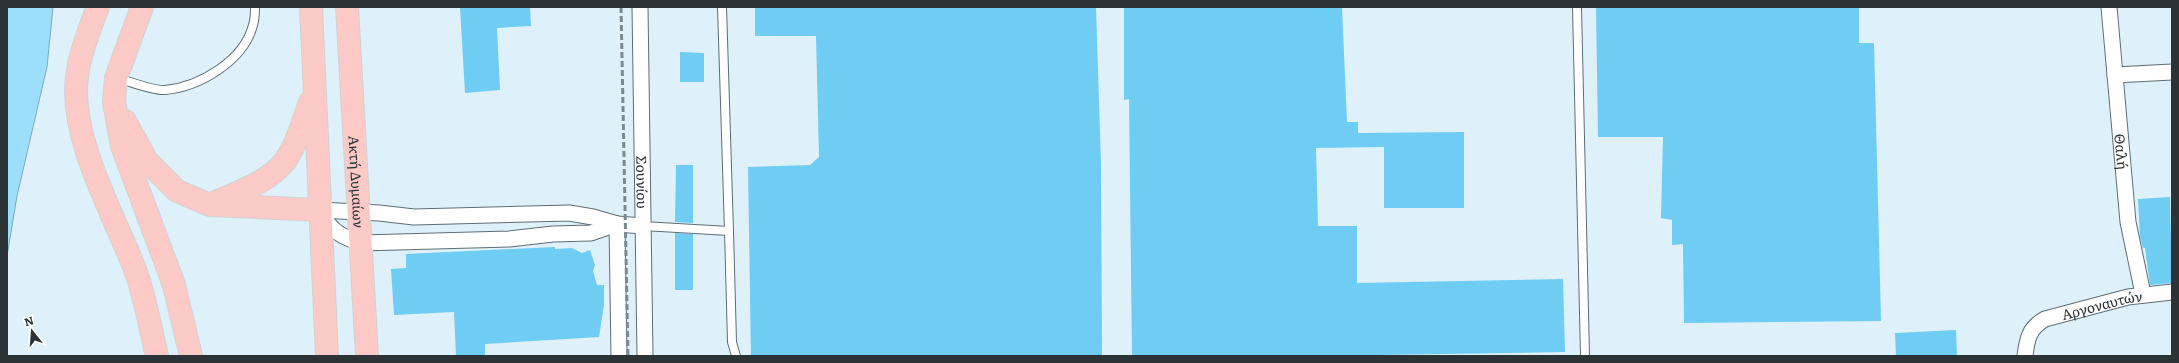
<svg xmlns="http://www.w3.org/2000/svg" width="2179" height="363" font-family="Literata,serif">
<rect width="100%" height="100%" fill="#def1fa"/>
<path fill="#9cdefc" stroke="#7aabc1" d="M7,7H53L47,67L17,196L7,256Z"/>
<path fill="#6fccf3" d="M460,7H530L531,26L497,28L500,90L465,93Z
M755,7H1096L1101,165L1102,356H751L748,167L810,165L819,157L816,36H755Z
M1124,7H1342L1347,122H1358V133L1464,132V208H1384V147L1316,148L1318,226H1357V283L1563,279L1565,352L1379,355L1132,356L1129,99L1124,100Z
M1596,7H1859V43H1874L1881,321L1684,323L1683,244L1672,245V220L1661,218L1663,137H1598Z
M680,52L704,53V82H680Z
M676,165H693V223L675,222Z
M2170,197L2172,283L2150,285L2145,248H2143L2140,237L2138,199Z
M675,233L693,234V290H675Z
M555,247V249L572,248L582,253L590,250L595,265L593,271L597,285H604V305L599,337L485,344V356H456L454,312L394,315L391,269L406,268V254Z
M1956,330L1957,356H1896L1895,333Z"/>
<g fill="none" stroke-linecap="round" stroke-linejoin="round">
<g stroke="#5d6d75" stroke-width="10">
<path id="service" d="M722,7L729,231
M1577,7L1585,356
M117,78C129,81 153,91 165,90C199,87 244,61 253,25C255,19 255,13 255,7
M643,226L729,231L732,342L736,356"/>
</g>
<g stroke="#5d6d75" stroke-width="17">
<g id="minor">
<path id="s1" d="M640,7L645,356"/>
<path id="s2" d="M2109,7L2128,222L2143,294"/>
<path d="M2115,75L2172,72"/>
<path d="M319,210L379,213L414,217L569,213L593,217L617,224L643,226"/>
<path d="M322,214C331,231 342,237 361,243L509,239L553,234L591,233L617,224"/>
<path d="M617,224L619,356"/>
<path id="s3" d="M2025,356C2027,339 2029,328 2045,319L2128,297L2172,292"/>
</g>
</g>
<g stroke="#d1d2d3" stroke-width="24">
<g id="primary">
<path d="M98,7C90,27 79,55 77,77C69,136 113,213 134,267C145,294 150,328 157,356"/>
<path d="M142,7L116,78L114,102L122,146L174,285L191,356"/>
<path d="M311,7L327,356"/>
<path id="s4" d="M347,7L367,356"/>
<path d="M125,121L147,161L177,191L210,205L319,210"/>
<path d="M214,203C237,192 268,183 285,161C297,144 303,122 310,102"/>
</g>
</g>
<use href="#service" stroke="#fff" stroke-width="8"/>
<use href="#minor" stroke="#fff" stroke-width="15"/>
<use href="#primary" stroke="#fbcac6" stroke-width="22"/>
<path stroke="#7c888e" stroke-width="3" stroke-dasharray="6 3" stroke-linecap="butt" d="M621,7L628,356"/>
</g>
<g text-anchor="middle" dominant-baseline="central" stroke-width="3" stroke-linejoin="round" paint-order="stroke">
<g font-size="14" fill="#2c3337" stroke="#fff">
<text stroke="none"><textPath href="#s2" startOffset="145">Θαλή</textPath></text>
<text stroke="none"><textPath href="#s4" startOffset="175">Ακτή Δυμαίων</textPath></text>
<text stroke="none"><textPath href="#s1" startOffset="175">Σουνίου</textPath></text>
<text stroke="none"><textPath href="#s3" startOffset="103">Αργοναυτών</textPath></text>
</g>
</g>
<rect width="2179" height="363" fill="none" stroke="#2c3337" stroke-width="16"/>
<g transform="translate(32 331) rotate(343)" stroke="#ffffff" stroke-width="3" paint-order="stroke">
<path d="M0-3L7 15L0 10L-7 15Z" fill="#2c3337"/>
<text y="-6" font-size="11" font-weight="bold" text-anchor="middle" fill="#2c3337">N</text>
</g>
</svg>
